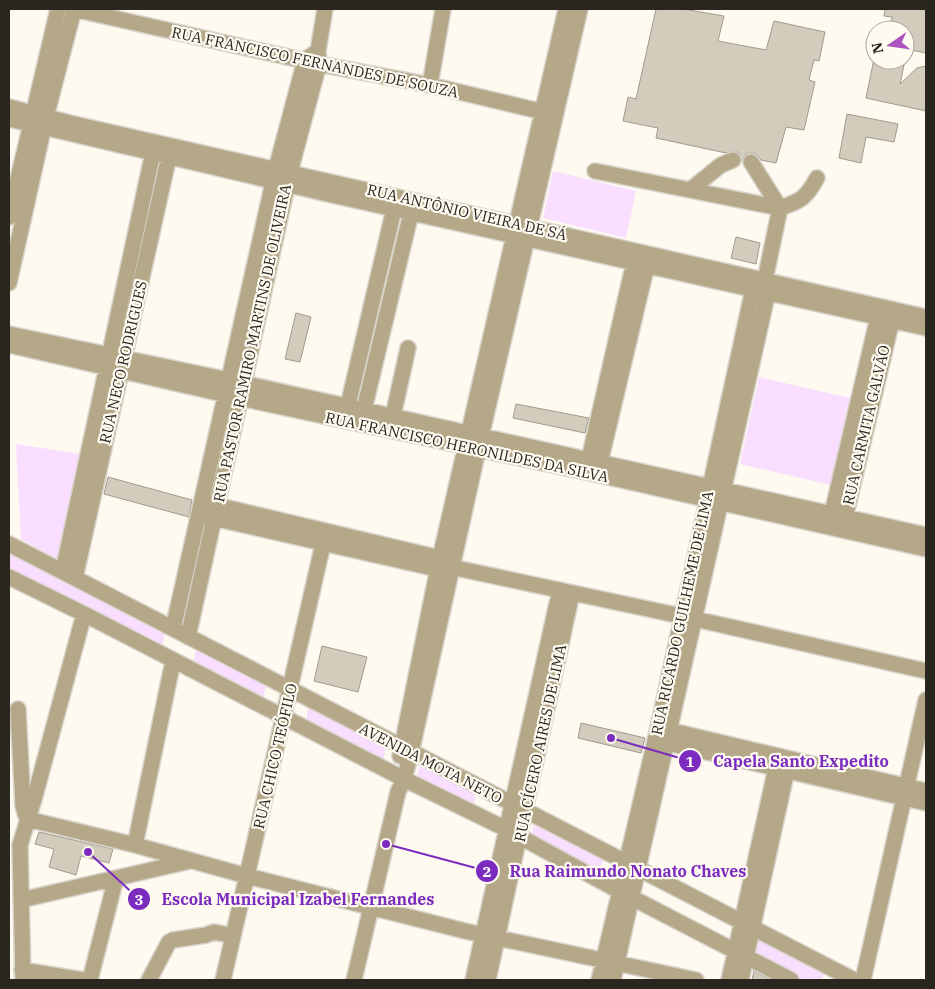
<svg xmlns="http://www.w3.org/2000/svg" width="935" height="989" font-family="'IBM Plex Serif',serif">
<rect width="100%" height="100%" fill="#fefaf0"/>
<path fill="#f9deff" d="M553,171L636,191L626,238L543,218Z
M759,377L850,398L831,485L740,464Z
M16,444L81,454L59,561L21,539Z
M9,549L165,632L162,648L9,569Z
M196,650L266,685L263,701L192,666Z
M308,706L386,747L383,762L306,723Z
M420,763L476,792L474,807L417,777Z
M534,823L604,857L599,873L531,837Z
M757,933L825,971L822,980H802L752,954Z"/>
<path fill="#d3ccbd" stroke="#a19b8c" d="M656,9H683L724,16L718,41L766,50L774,21L825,32L819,61L814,60L809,80L815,82L804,130L786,127L776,163L761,160L756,154L751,153L746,154L742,160L739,153L735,151L726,153L656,138L658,128L623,121L628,97L636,99Z
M885,9H926V53L905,49V30H890L892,17L884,16Z
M874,59L905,60L900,84L917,68L926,66V111L866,98Z
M847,114L898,124L894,142L866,137L861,163L839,158Z
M736,237L760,243L756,264L731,258Z
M296,313L311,317L300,362L285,359Z
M516,404L589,418L585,433L513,418Z
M108,477L192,500L189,517L104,494Z
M322,646L367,657L358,692L314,681Z
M581,723L645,738L641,753L578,738Z
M39,832L113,849L109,863L81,856L76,875L49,867L54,849L35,844Z
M754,971L771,980H752Z"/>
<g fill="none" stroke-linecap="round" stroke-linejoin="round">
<g stroke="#d8d4cb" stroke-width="18">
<path id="minor" d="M73,9L319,64L430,85L552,114
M430,85L443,9
M9,107L70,123L926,317
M9,119L332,195L926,328
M751,162L780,208
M595,171L780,208C801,201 806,198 817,178
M690,190L721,165L733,160
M9,217L58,9
M9,283L46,117L74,9
M9,334L229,380L926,535
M9,345L240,398L586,472L926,549
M346,414L394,209
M393,416L408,348
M362,418L411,213
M587,468L634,262
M598,471L647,265
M207,503L440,558L446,563
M200,515L437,569L451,567L695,619L926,671
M830,522L878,317
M843,526L892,320
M9,544L854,980
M63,571L155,143
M9,577L84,614L404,779L506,829L619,891L791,980
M75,578L171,147
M173,629L276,169L305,60L318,51
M188,637L290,172L319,64L318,51L325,9
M18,709L23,806L27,819
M660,728L926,791
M659,741L926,803
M400,756L440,558L566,9
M27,819L135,845L247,876L465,931L696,980
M135,845L173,661
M21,900L190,861
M22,970L83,980
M23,980L20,845L35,796L84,614
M90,980L116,878
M149,980L169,942L173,940L206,935L214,932L233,936
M223,980L326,531
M354,980L398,792L404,779L411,753L478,450L580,9
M473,980L560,590
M488,980L572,593
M599,980L658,728L753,289L761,283
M613,980L768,292L765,280L780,208
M729,980L776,768
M741,980L787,770
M863,980L926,700"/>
</g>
<use href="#minor" stroke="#b4a889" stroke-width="15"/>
</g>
<g text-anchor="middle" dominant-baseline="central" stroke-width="4.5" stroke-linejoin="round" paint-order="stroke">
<g font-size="15" fill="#292620" stroke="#fefaf0">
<text transform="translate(315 62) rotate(12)">RUA FRANCISCO FERNANDES DE SOUZA</text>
<text transform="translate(467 212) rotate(13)">RUA ANTÔNIO VIEIRA DE SÁ</text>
<text transform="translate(252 343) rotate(-78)">RUA PASTOR RAMIRO MARTINS DE OLIVEIRA</text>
<text transform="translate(123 362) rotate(-77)">RUA NECO RODRIGUES</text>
<text transform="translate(866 425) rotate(-77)">RUA CARMITA GALVÃO</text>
<text transform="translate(467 447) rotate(12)">RUA FRANCISCO HERONILDES DA SILVA</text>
<text transform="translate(682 613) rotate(-78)">RUA RICARDO GUILHEME DE LIMA</text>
<text transform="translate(540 743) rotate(-78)">RUA CÍCERO AIRES DE LIMA</text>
<text transform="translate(275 756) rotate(-77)">RUA CHICO TEÓFILO</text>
<text transform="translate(431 763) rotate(27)">AVENIDA MOTA NETO</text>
</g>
</g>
<path fill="none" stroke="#7b2cbf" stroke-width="2" d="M611 738L690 761M386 844L487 871M88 852L139 899"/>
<g fill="#7b2cbf" stroke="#fefaf0" stroke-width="2">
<circle cx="611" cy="738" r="5"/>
<circle cx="386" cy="844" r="5"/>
<circle cx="88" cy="852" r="5"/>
<circle cx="690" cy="761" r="12"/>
<circle cx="487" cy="871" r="12"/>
<circle cx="139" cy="899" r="12"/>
</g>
<g font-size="15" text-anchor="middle" font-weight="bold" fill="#fff">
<text x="690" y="767">1</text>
<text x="487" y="877">2</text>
<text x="139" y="905">3</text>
</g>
<g font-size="16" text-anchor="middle" font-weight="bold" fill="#7b2cbf" stroke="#fefaf0" stroke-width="4.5" stroke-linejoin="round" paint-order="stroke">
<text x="801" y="767">Capela Santo Expedito</text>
<text x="628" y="877">Rua Raimundo Nonato Chaves</text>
<text x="298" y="905">Escola Municipal Izabel Fernandes</text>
</g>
<rect width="935" height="989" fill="none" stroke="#292620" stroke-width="20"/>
<g transform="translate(890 45) rotate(257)"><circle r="24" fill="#fefaf0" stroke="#a9a59d"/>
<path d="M0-4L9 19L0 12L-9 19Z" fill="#ac53bf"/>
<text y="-8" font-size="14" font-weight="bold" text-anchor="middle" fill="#292620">N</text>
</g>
</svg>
